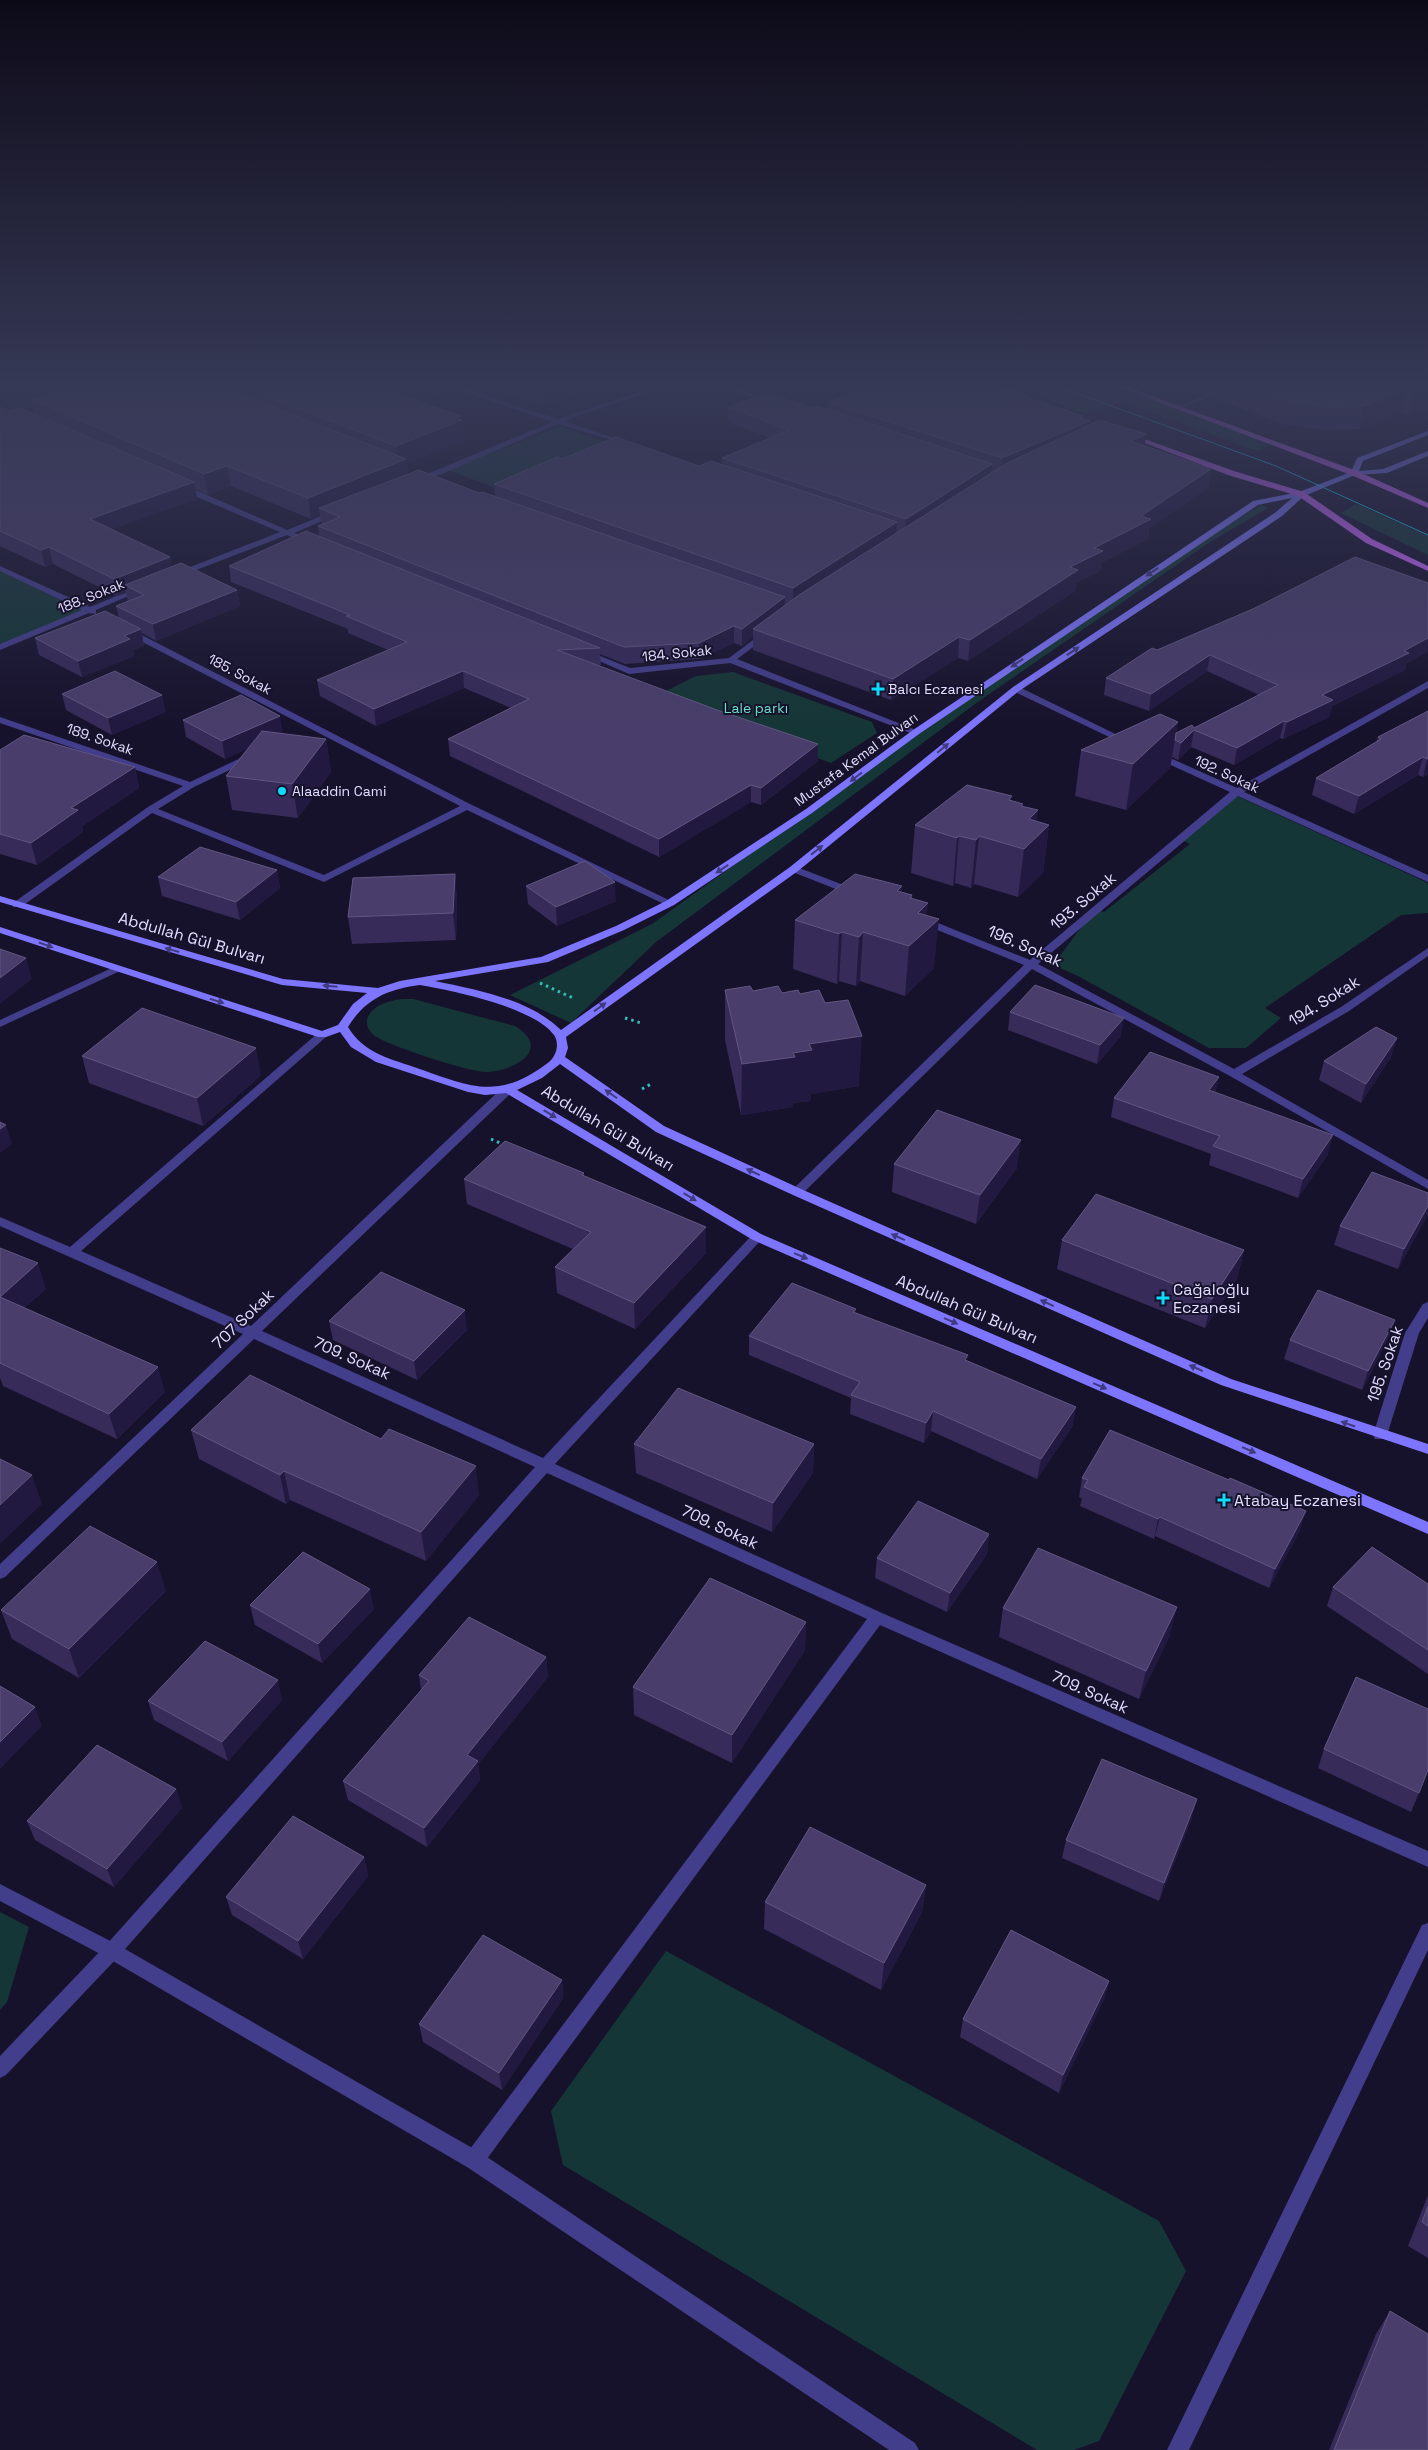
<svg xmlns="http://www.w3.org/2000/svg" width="1428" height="2450" font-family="'Space Grotesk',sans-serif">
<rect width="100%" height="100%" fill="#17122c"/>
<path fill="#153636" d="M1008,385H1118L1274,445L1257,451L1122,402L1085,414Z
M560,426L612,444L501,490L448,470Z
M1356,504L1428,536V555L1341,513Z
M1261,505L1268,508L1207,544L979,701L656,942L571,1023L510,995L652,924L969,696L1186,549Z
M0,568L88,610L0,647Z
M733,672L872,722L877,733L831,763L671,706L664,692L696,676Z
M1237,796L1428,883V913L1401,915L1265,1008L1281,1018L1246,1048H1209L1078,976L1053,965L1095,909L1104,912L1190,844L1180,839Z
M402,999H413L515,1026C554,1050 512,1072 485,1072C466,1071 390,1046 375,1036C370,1032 366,1026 367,1020C371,1005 389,1001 402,999Z
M0,1912L29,1927L7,2002L0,2010Z
M666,1951L1159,2221L1186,2271L1099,2441L1074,2450H1037L563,2165L551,2111Z"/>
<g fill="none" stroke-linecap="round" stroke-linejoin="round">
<path stroke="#32bebb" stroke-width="3" stroke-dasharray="2.5 4" stroke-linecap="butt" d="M540,983L573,998
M625,1018L641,1023
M642,1089L651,1084
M491,1139L500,1143"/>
<path fill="#433e8b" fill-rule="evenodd" d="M13,385H23L0,392V388Z
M445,385H454L558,419L660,385H669L565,421L628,443V445L558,424L421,483H415V479L552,422Z
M718,385H727L776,402L771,403Z
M178,485H184L287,530L334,511L341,513L294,533L312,540V544H306L287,535L178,577H175V573L280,532L178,489Z
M0,566L90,607L138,587L145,589L96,610V614L89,613L0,650V644L82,610L0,571Z
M128,628L470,804L675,903L670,906L666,905L467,810L324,882L152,813L21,907H13V903L148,807L183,786L0,723V717L190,782L247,755H253V759L194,787L158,809L324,875L460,806L125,633L124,631Z
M765,631L768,632V636L737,659L921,732L913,734L730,663L629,674L581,653L588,651L630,668L729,658Z
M1428,681V688L1244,792L1428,875V882L1238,796L1038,964L1234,1069L1341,1007L1428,948V956L1349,1011L1242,1074L1428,1180V1189L1230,1076L1032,969L801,1195H793L791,1192L793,1189L1024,965L920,923V919H928L1030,960L1230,792L1153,757V753H1159L1237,788Z
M1013,687H1019L1134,743L1126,745L1013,691Z
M794,866L859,891L860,893L855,896L851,895L790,871V867Z
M322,1032L328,1035L326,1037L81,1251L251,1326L504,1086H512L514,1089L512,1092L262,1331L543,1458L753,1234H761L763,1237L761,1240L555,1464L882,1613L1428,1851V1867L880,1625L481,2167L474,2170L467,2167L464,2160L467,2153L867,1619L547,1473L118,1957L6,2075L0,2078V2056L106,1945L535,1467L254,1339L5,1577L0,1579V1564L243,1334L0,1226V1217L70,1247L318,1033Z
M1428,1302V1318L1419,1333L1387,1435L1385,1439H1375L1373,1435L1405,1333L1423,1304Z
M1428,1923V1950L1189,2450H1167L1422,1925Z"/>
<path fill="#433e8b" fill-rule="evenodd" d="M1229,385H1237L1182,408L1177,407Z
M116,966L121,969L120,971L0,1027V1020Z
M0,1884L118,1945L481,2153L915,2443L919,2450H889L467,2167L106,1957L0,1901Z"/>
<path fill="#7e75fe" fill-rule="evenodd" d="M1428,431V435L1363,461L1359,471L1383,469L1428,451V456L1387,473L1355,475L1304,496L1282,516L1019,691L798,871L566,1037L568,1048L565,1057L664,1126L801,1189L1231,1379L1428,1444V1454L1221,1385L793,1195L656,1132L560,1064L542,1078L517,1090L761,1234L1428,1522V1534L753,1240L506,1093L485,1095L468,1092L376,1062L351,1047L340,1032L326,1037H318L0,933V927L322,1031L338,1025L353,1004L367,993L282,985L0,902V896L283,979L378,988L400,981L541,957L616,926L666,901L806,809L913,730L1253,501L1299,492L1351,472L1357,458ZM1292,498L1276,512L1013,687L790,867L561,1030C529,999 477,990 435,981L548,962L624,930L674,905L812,813L919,734L1258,505ZM420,985C454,991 533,1007 554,1035C560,1044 556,1056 549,1062C497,1102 469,1086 414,1067C387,1058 363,1052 348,1027C365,999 388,989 420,985Z"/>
<path fill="#cb66fe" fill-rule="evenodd" d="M990,385H998L1031,398L1026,399Z
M1114,385H1122L1357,471L1428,503V508L1351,475Z
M1129,435H1133L1234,471L1304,492L1372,539L1428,566V571L1366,543L1298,496L1228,475L1129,437Z"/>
<path stroke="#0bdbfd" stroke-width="1" d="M1054,385L1276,466L1428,535"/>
</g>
<path fill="#362b59" d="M79,385H450V389L419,401L461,420L464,441L407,463L408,474L495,496L494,484L562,459L699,466L722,464V458L771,438L728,422V407L812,408L828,409V402L1083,416V418L1090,421L1089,425L1145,446L1211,469L1208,488L1149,528L1148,539L1101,563L1100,571L1076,583L1075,591L968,661L958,658L891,700L753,650V637L742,646L734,643L700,659L625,664L600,654L601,665H597L818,761L761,805L751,802L659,857L450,756L448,739L511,708L464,688L376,726L320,696L317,680L388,650L348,633V629L231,582L229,566L319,536L318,526L322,524L320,516L311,519L231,486L208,495L195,489L197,499L111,529L170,557L171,567L237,590L240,606L156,641L142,633L144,646L133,650L134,656L82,677L39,655L35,638L119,618L116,606L128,601L126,593L117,596L53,564L45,567L0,546V407L10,411L34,414L31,399Z
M479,385H596L544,406Z
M1176,385H1428V408L1409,415L1401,412L1359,429L1326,430L1283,424L1212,398L1213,390L1203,394Z
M1157,650L1406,664L1405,670L1332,706L1329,717L1283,739L1280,738L1234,765L1191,747L1178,760L1172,757L1170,768L1126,810L1075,796L1081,750L1178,722L1176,733L1194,728L1259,695L1207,671L1149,711L1104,695L1106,678Z
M62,694L162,695L165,712L112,735L66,710Z
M1428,711V774L1423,777L1418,775L1354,814L1312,795L1316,778L1376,742L1378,737Z
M183,720L283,733L282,734L326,739L331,772L298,818L232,810L226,776L248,748L225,759L186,737Z
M0,750L135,767L139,788L82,826L83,832L37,865L0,854Z
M1012,801L1036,821L1049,825L1043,873L1018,897L974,884L971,888L955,883L953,886L911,873L915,825Z
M277,870L280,888L240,920L162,896L158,877Z
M455,874L457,901L456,940L352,944L348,917Z
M526,886L616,901L557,926L528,904Z
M902,886L901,892L912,895V899L926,916L934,968L905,996L860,981L856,986L839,981L837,984L793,969L795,920Z
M725,990L800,994L859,1086L811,1094L810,1101L793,1103V1107L741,1115L725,1040Z
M1010,1012L1121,1036L1097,1064L1008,1030Z
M1397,1038L1391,1057L1361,1103L1319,1080L1324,1061Z
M82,1056L261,1075L203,1126L89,1083Z
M1216,1093L1328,1154L1298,1198L1209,1165L1211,1154L1111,1117L1114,1098Z
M894,1164L1017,1168L976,1224L892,1192Z
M584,1173V1176L706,1227V1253L635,1329L557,1293L555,1267L573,1249L467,1204L464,1179Z
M1428,1193V1214L1398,1269L1334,1245L1340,1226Z
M1062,1240L1244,1250L1237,1279L1205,1328L1057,1269Z
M0,1248L46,1289L24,1308L165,1392L117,1439L3,1386L0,1378Z
M856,1309L855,1313L1076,1407L1072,1427L1037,1479L931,1431L924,1443L850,1414L851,1398L749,1355V1336Z
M329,1321L467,1330L417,1380L333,1340Z
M1388,1339L1362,1390L1284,1359L1290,1340Z
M191,1430L479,1495L426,1561L290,1500L286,1504L199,1459Z
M634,1444H814L813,1473L772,1532L636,1473Z
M1082,1478L1300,1530L1269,1588L1155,1536L1154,1539L1080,1506L1082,1499L1079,1497Z
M989,1534L987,1554L947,1612L875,1578L877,1558Z
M1428,1584V1674L1327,1606L1333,1587Z
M166,1591L79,1678L12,1639L1,1610Z
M250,1605L374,1609L322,1663L255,1625Z
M1003,1608L1170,1635L1139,1699L999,1637Z
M806,1622L805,1650L732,1763L634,1715L633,1687Z
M546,1657L548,1677L478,1764L480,1780L427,1847L348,1800L343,1781L421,1690L419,1675Z
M282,1700L228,1761L154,1720L148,1701Z
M1324,1749L1419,1793L1411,1812L1318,1768Z
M176,1789L182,1808L114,1887L35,1840L27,1821Z
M1192,1818L1159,1901L1062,1858L1066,1840Z
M364,1857L368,1876L303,1959L232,1915L226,1897Z
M926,1885L922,1912L881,1990L764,1929L765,1902Z
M562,1980L563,1998L502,2090L423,2042L419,2024Z
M1109,1981L1104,1999L1059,2093L960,2037L963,2019Z
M1428,2195V2258L1408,2246Z
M1390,2311L1428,2450H1329L1376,2334Z"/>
<path fill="#221940" d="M407,385H450V389L392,410L390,391Z
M546,385H596L544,406L543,386Z
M1204,385H1214L1213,390L1203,394Z
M1428,387V408L1409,415L1415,391Z
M1407,388L1401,412L1359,429L1364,406Z
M461,416V421L462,420L464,441L407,463L408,480L319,508L320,516L311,519L308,498L398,463L396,446Z
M1083,416L1082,424L1090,421L1088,435L1001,473L1002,458Z
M1146,434L1144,453L1131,441Z
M992,464L991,479L905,535L906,519Z
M227,466L231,486L208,495L204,474Z
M1211,469L1208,488L1149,528L1148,539L1101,563L1100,571L1076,583L1075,591L968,661L970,640L1070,567L1094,548Z
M194,482L197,499L93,536L90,519Z
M897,522L896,541L793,607V588Z
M49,547L53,564L45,567L41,550Z
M170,557L173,574L125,585L126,593L117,596L114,579Z
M237,590L240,606L156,641L153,624Z
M785,597L784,614L753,629V637L742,646V629Z
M734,626V643L700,659L699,643Z
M141,629L144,646L133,650L134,656L82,677L78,661L124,636Z
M959,637L958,658L891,700L893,679Z
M1428,638V652L1406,664L1405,670L1332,706L1329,717L1283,739L1287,722L1322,695Z
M1210,655L1207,671L1149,711L1151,694Z
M463,671L464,688L376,726L374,709Z
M162,695L165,712L112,735L108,718Z
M280,716L283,733L225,759L222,741Z
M1284,721L1280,738L1234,765L1237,748Z
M1178,722L1170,768L1126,810L1133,764Z
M1194,730L1191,747L1178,760L1181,743Z
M326,739L331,772L298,818L292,784Z
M818,744V761L761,805V788Z
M1423,757L1418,775L1354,814L1359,796Z
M1427,759H1428V774L1423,777Z
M135,767L139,788L82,826L83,832L37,865L31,843L71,808Z
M751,785V802L659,857V839Z
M1038,810L1034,839L1049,825L1043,873L1018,897L1024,849L1029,819Z
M959,836L955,883L953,886L957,838Z
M979,836L974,884L971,888L976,840Z
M277,870L280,888L240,920L236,902Z
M455,874L457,901L456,940L453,913Z
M615,882L616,901L557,926L556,907Z
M902,886L898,935L897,891Z
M928,903L925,932L939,919L934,968L905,996L909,946L918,913Z
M842,932L839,981L837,984L839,934Z
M863,932L860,981L856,986L859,937Z
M26,958L32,979L0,1004V978Z
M1124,1018L1121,1036L1097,1064L1100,1045Z
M862,1036L859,1086L811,1094L810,1101L793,1103V1107L741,1115L742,1064L809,1044Z
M1397,1038L1391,1057L1361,1103L1366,1084Z
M256,1048L261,1075L203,1126L197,1098Z
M1219,1077L1215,1096L1209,1090Z
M6,1125L12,1144L0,1153V1129Z
M1333,1135L1328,1154L1298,1198L1303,1179Z
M1021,1140L1017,1168L976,1224L980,1195Z
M1428,1206V1214L1398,1269L1404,1249Z
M706,1227V1253L635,1329L634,1303Z
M1244,1250L1237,1279L1205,1328L1212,1299Z
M38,1263L46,1289L8,1322L0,1297Z
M465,1310L467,1330L417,1380L414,1361Z
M1395,1320L1388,1339L1362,1390L1368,1371Z
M158,1367L165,1392L117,1439L109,1414Z
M1076,1407L1072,1427L1037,1479L1041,1459Z
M933,1411L931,1431L924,1443L926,1423Z
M814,1444L813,1473L772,1532L773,1503Z
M476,1466L479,1495L426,1561L421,1532Z
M284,1471L290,1500L286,1504L280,1475Z
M32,1475L42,1504L0,1544V1505Z
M1306,1511L1300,1530L1269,1588L1275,1569Z
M1160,1517L1155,1536L1154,1539L1158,1519Z
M989,1534L987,1554L947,1612L950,1593Z
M157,1562L166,1591L79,1678L69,1649Z
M370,1589L374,1609L322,1663L318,1644Z
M1177,1607L1170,1635L1139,1699L1146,1671Z
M806,1622L805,1650L732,1763V1735Z
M546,1657L548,1677L478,1764L480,1780L427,1847L424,1828L467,1755Z
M278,1680L282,1700L228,1761L222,1742Z
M35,1707L42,1726L0,1769V1742Z
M176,1789L182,1808L114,1887L107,1869Z
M1197,1799L1192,1818L1159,1901L1164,1883Z
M364,1857L368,1876L303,1959L298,1941Z
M926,1885L922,1912L881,1990L884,1963Z
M562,1980L563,1998L502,2090L499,2073Z
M1109,1981L1104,1999L1059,2093L1063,2075Z"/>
<path fill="#493e6b" stroke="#615782" d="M79,385H217L406,459L308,498L227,466L204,474L31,399Z
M237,385H407L390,391L461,416L455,418L462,420L396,446Z
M874,385H991L1083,416L1080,418L1090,421L1002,458L828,402Z
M1244,385H1428V387L1415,391L1407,388L1364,406L1331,407L1287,401Z
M768,393L812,408L817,406L992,464L906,519L722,458L789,430L728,407Z
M0,407L10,411L20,408L194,482L90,519L170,557L114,579L49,547L41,550L0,531Z
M1100,420L1146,434L1131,441L1211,469L1141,516L1151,519L1094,548L1103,551L1070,567L1078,570L970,640L959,637L893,679L753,629L799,595L1007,463Z
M616,437L699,466L711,461L897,522L793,588L494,484L557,457L562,459Z
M419,470L479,493L482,492L785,597L742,629L734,626L699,643L624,647L318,526L340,517L319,508Z
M306,531L600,648L557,650L717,710L818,744L761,788L751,785L659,839L448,739L529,699L463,671L374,709L317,680L407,642L346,616L350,615L229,566Z
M1355,557L1428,583V638L1404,651L1409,653L1322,695L1333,700L1287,722L1284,721L1237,748L1194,730L1181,743L1175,740L1176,733L1192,725L1194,728L1278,685L1210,655L1151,694L1106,678L1152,648L1157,650L1255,608Z
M181,563L237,590L153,624L116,606L144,595L125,585Z
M105,611L141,629L124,636L130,639L78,661L35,638Z
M115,671L162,695L108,718L62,694Z
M241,695L280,716L222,741L183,720Z
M1428,711V759L1423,757L1359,796L1316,778L1381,739L1378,737Z
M1160,714L1178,722L1133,764L1081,750Z
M262,731L326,739L292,784L226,776Z
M24,735L135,767L71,808L78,810L31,843L0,834V750Z
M967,785L1012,796L1009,800L1023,804L1021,806L1038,810L1029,819L1049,825L1024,849L979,836L976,840L959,836L957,838L915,825Z
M200,847L277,870L236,902L158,877Z
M585,861L615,882L556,907L526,886Z
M455,874L453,913L348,917L353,878Z
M855,874L902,886L897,891L912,895L910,898L928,903L918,913L939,919L909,946L863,932L859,937L842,932L839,934L795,920Z
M0,949L26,958L0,978Z
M1035,985L1124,1018L1100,1045L1010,1012Z
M750,986L753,991L778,986L782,993L798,990L800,994L819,990L825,1003L848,1000L862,1036L809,1044L812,1050L793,1053L795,1057L742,1064L725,990Z
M142,1008L256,1048L197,1098L82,1056Z
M1376,1027L1397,1038L1366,1084L1324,1061Z
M1150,1052L1219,1077L1209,1090L1333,1135L1303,1179L1213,1146L1220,1136L1114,1098Z
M937,1110L1021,1140L980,1195L894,1164Z
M0,1122L6,1125L0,1129Z
M505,1141L584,1173L582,1175L706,1227L634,1303L555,1267L591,1232L464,1179Z
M1372,1172L1428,1193V1206L1404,1249L1340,1226Z
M1096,1194L1244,1250L1212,1299L1062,1240Z
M0,1248L38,1263L0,1297Z
M381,1272L465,1310L414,1361L329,1321Z
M792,1283L856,1309L853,1312L968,1355L965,1360L1076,1407L1041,1459L933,1411L926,1423L851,1395L860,1382L749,1336Z
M1318,1290L1395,1320L1368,1371L1290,1340Z
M0,1297L158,1367L109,1414L0,1363Z
M250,1375L381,1439L389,1429L476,1466L421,1532L284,1471L280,1475L191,1430Z
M678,1388L814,1444L773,1503L634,1444Z
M1110,1430L1229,1480L1230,1478L1306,1511L1275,1569L1160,1517L1158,1519L1084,1487L1088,1480L1082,1478Z
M0,1459L32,1475L0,1505Z
M918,1501L989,1534L950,1593L877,1558Z
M90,1526L157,1562L69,1649L1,1610Z
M1372,1547L1428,1584V1650L1333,1587Z
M1038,1548L1177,1607L1146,1671L1003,1608Z
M303,1552L370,1589L318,1644L250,1605Z
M710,1578L806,1622L732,1735L633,1687Z
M469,1617L546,1657L467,1755L478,1761L424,1828L343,1781L429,1681L419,1675Z
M205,1641L278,1680L222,1742L148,1701Z
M1356,1677L1428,1709V1770L1419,1793L1324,1749Z
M0,1686L35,1707L0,1742Z
M97,1745L176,1789L107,1869L27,1821Z
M1102,1759L1197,1799L1164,1883L1066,1840Z
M293,1816L364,1857L298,1941L226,1897Z
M810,1827L926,1885L884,1963L765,1902Z
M1011,1930L1109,1981L1063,2075L963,2019Z
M483,1935L562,1980L499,2073L419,2024Z
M1428,2206V2226L1422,2222Z
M1390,2311L1428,2334V2450H1334Z"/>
<defs><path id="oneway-solid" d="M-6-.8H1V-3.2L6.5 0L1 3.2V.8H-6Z" transform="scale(1.25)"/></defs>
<g fill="#403a80">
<use href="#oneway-solid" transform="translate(1152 572) rotate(146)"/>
<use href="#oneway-solid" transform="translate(1073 651) rotate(-34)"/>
<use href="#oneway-solid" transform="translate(1017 663) rotate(146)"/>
<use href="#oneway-solid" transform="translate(943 748) rotate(-39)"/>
<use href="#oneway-solid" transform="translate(856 777) rotate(143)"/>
<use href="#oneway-solid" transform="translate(817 850) rotate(-38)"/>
<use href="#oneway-solid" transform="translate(722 869) rotate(147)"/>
<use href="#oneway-solid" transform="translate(46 945) rotate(19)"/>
<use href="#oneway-solid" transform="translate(172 950) rotate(-164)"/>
<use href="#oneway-solid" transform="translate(330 986) rotate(-175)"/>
<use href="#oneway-solid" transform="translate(217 1001) rotate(18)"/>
<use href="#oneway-solid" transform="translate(600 1007) rotate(-36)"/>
<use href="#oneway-solid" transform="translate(611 1094) rotate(-145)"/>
<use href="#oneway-solid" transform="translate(550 1114) rotate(31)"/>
<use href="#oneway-solid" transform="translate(753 1172) rotate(-155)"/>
<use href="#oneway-solid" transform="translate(690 1197) rotate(31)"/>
<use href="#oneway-solid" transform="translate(898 1237) rotate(-156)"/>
<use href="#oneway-solid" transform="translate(801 1256) rotate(23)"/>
<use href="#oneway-solid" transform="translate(1047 1303) rotate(-156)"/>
<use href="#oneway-solid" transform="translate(951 1321) rotate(23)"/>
<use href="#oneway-solid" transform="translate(1196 1368) rotate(-156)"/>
<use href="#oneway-solid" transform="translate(1100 1386) rotate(23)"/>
<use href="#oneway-solid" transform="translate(1348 1424) rotate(-161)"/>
<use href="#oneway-solid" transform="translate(1249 1450) rotate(23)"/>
</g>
<linearGradient id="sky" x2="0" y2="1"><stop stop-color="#0d0a18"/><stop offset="0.53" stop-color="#363956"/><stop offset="1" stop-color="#363956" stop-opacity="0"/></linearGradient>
<rect width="1428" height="728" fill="url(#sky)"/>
<g fill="#0bdbfd" stroke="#17122c" stroke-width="2">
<path d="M875.5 681.5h5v5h5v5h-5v5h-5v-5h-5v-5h5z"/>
<circle cx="282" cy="791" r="5"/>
<path d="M1160.5 1290.5h5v5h5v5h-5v5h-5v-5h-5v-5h5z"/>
<path d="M1221.5 1492.5h5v5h5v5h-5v5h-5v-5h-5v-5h5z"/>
</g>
<g text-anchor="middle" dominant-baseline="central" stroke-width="4" stroke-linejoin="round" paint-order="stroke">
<g font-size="14" fill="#e3ddff" stroke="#17122c">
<text transform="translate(91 596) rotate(-22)">188. Sokak</text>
<text transform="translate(677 653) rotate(-6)">184. Sokak</text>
<text transform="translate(240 674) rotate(28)">185. Sokak</text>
<text transform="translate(100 739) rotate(19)">189. Sokak</text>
<text transform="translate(856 759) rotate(-36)">Mustafa Kemal Bulvarı</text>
<text transform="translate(1227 774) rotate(25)">192. Sokak</text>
</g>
<g font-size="14" fill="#e3ddff" stroke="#17122c" text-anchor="start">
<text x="888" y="689">Balcı Eczanesi</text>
<text x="292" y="791">Alaaddin Cami</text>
</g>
<g font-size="14" fill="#68e0c7" stroke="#17122c">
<text x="756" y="708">Lale parkı</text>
</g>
<g font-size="16" fill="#e3ddff" stroke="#17122c">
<text transform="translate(1083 901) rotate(-40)">193. Sokak</text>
<text transform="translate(192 938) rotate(16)">Abdullah Gül Bulvarı</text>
<text transform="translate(1025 946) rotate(24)">196. Sokak</text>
<text transform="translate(1324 1001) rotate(-32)">194. Sokak</text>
<text transform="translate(608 1128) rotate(31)">Abdullah Gül Bulvarı</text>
<text transform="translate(967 1309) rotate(23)">Abdullah Gül Bulvarı</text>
<text transform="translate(243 1319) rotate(-44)">707 Sokak</text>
<text transform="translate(352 1358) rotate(24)">709. Sokak</text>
<text transform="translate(1385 1364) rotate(-71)">195. Sokak</text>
<text transform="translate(720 1527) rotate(25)">709. Sokak</text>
<text transform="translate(1090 1692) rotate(24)">709. Sokak</text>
</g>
<g font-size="16" fill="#e3ddff" stroke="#17122c" text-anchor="start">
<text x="1173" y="1289">Cağaloğlu<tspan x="1173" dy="18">Eczanesi</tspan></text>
<text x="1234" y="1500">Atabay Eczanesi</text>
</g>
</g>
</svg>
